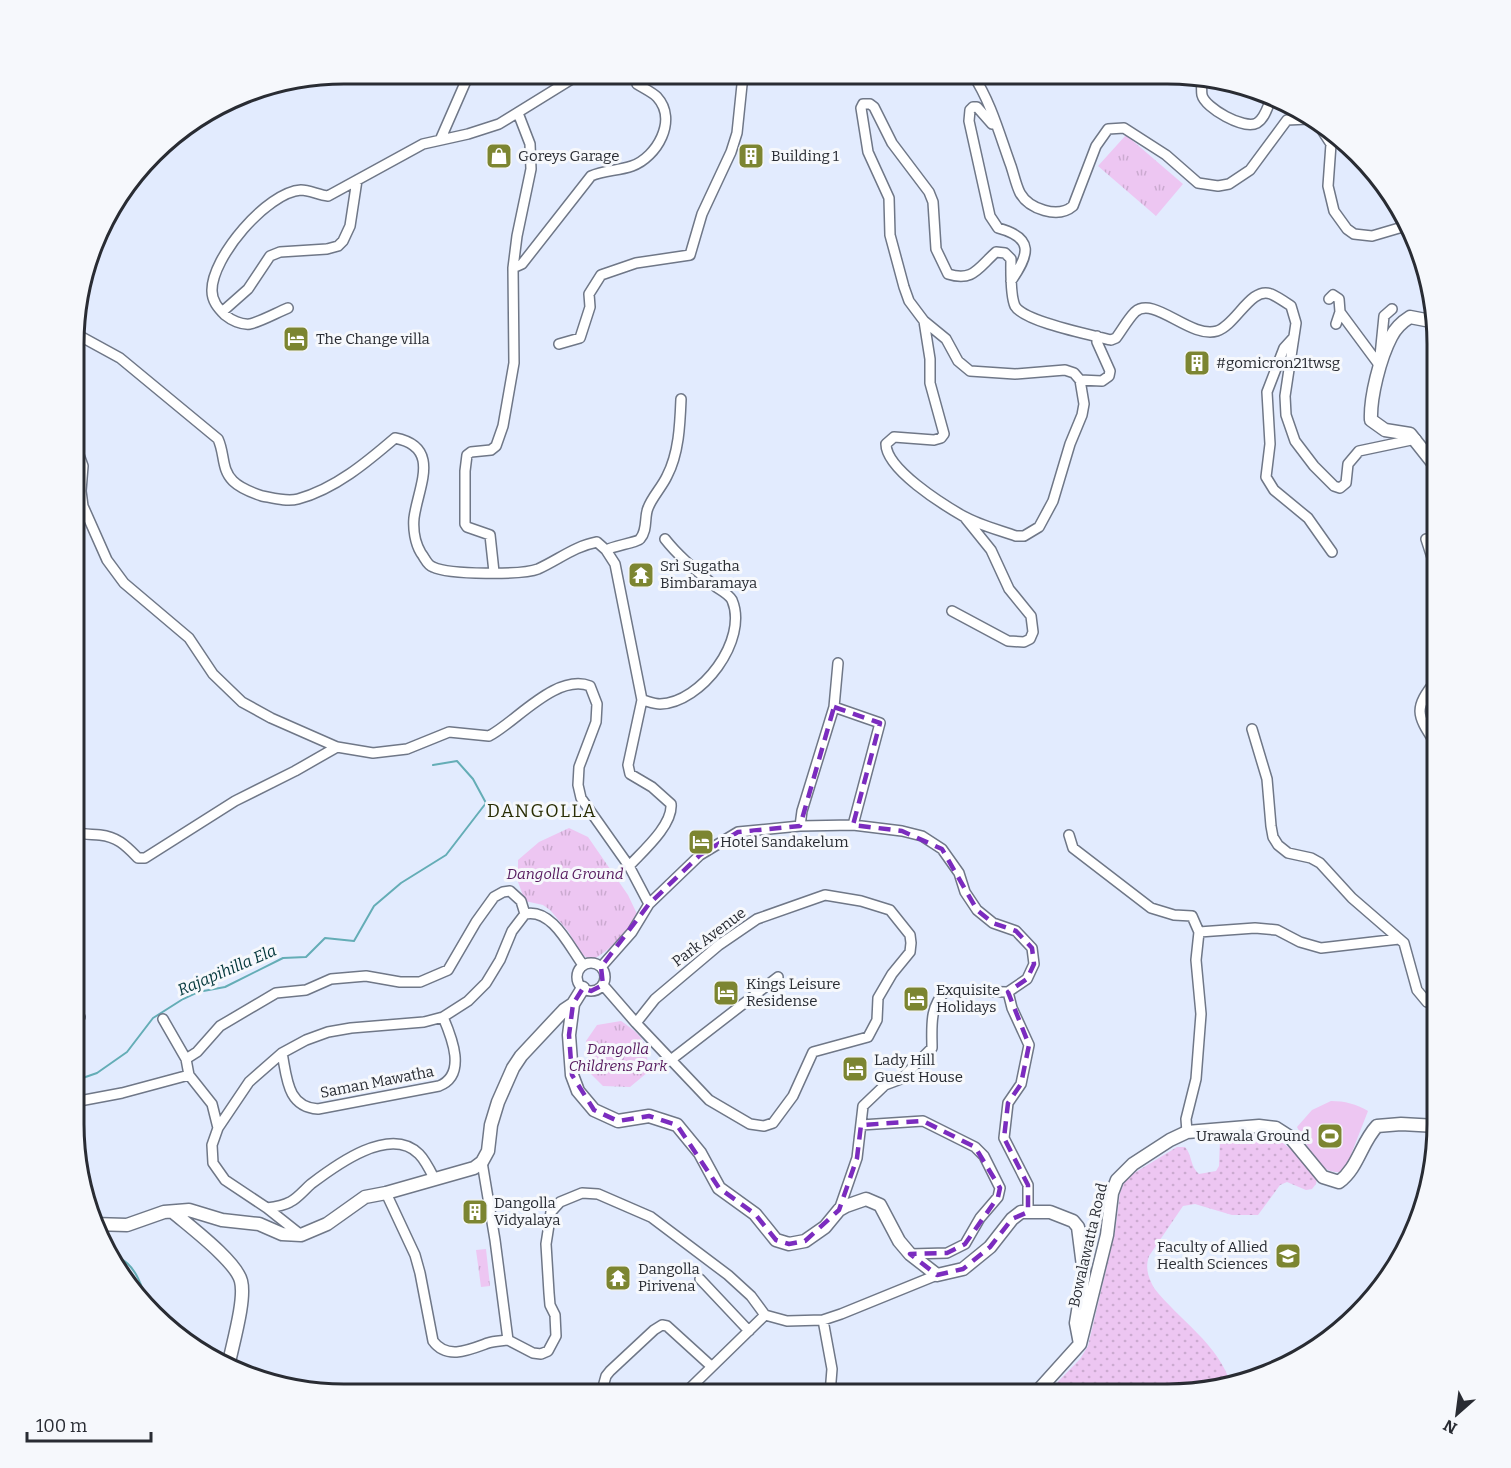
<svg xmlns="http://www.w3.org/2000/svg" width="1511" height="1468" font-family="Bitter,serif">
<defs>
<pattern id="grass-dots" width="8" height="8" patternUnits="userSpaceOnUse" patternTransform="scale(1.5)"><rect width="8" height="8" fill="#edc6f2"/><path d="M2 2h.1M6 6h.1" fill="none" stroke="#cbaad0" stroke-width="1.8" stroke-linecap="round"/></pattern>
<pattern id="park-tufts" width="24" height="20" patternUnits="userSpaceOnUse" patternTransform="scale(1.5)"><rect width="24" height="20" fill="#edc6f2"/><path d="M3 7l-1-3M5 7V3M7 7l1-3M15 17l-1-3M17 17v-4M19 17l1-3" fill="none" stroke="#cbaad0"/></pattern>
</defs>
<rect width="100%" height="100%" fill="#e2ebfe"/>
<path fill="url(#grass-dots)" d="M1258,1132C1286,1139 1300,1157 1317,1178L1316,1184L1312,1189L1306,1190L1287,1182L1280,1185L1258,1215H1232L1195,1204L1183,1206L1149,1256C1145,1268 1148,1277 1154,1288C1179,1320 1219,1344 1231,1385L1184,1394H1046L1080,1359L1088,1346L1115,1232L1120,1193L1124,1183L1131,1175L1177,1147H1185C1192,1154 1190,1167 1199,1174L1216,1171L1219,1166L1220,1139L1223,1136Z"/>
<path fill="url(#park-tufts)" d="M1126,135L1183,184L1156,216L1098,166Z
M569,828L588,837L628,895L637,914C625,934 612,949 592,960L582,955L568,931L550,910L543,905L525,901L518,882V860L539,842Z
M621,1021C646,1038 647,1043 648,1072L630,1087L603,1086L590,1073L586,1041L597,1025Z
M486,1249L490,1286L481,1287L476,1250Z"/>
<path fill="#edc6f2" d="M1331,1101C1345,1101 1356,1104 1368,1111L1347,1165L1341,1172C1318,1175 1307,1144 1297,1127L1312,1110Z"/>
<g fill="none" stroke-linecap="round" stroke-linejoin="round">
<path stroke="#64adb6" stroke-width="2" d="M74,1081L97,1073L127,1052L153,1018L183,999L198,992L225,987L283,958L306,957L325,938L354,941L374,906L401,883L446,855L486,803L473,779L457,761L433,765
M112,1258C112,1258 121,1259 121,1259C135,1266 144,1288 145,1302"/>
<g stroke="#6f7787" stroke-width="12">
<path id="street" d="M973,75C991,102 1000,136 1011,166C1014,175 1016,185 1020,193C1029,209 1058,219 1073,206L1096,146L1108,129L1124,128L1166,155L1198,183L1218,186L1229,184L1250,170L1287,120L1308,119L1320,127L1331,144L1328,186L1334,211L1347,229L1354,234L1372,236L1406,226
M1202,76C1202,82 1201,89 1202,95C1205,108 1244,130 1257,123C1265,118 1267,108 1271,99
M992,124L977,107H973L970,110L969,121L990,216L998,228C1035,238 1029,255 1011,281
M441,138L469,74
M513,268L522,264L591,176C604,170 618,171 632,166C657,157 678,120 657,97C652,92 643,88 637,84
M1329,299L1333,295L1339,299L1340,312
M288,308C276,313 262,321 250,324C241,325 231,320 225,315C218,308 212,301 212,291C211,258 267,192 301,190C309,190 319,195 328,196L423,144L468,134L499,124L580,74
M222,312L248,289L270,256L280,252L327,249L338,246L343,241L350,226L357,180
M924,321L930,359V383L944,434L941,438L934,440L894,437L886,444C886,469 942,504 963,516C979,525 999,530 1016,536H1024L1039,527L1053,501L1070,444L1082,415L1084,404L1080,380L1074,373L1065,370L1015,374L970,371L958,361L946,339L924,321L909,301L904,287L890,235L889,198L868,152L861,108L863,104H870L874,107L892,143L929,192L933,202L936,249L948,274C973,282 978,268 996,252L1005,253L1011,259C1011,271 1010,295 1015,306C1024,322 1092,335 1111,340L1116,338C1122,330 1128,319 1135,312C1154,295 1190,339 1217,331C1236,325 1251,286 1271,294C1278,297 1285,302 1291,306L1296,323L1285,396L1286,415L1295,441L1314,466L1334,486L1340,488L1346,483L1348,464L1359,451L1416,439
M1336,324L1340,312L1380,366
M78,335L120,358L218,439C225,454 221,469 233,481C240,488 253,493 262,496C273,498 287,502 298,499C335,489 367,462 395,438C442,447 418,487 414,518C413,529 415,543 421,553C425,558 427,565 433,567C449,575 523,575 538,569C558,560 575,546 597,542L606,550L615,564L642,700L628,765L630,774L652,787L671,804C673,825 643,851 629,866
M1294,337L1284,348L1267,392L1270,444L1266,477L1274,490L1308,518L1332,552
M559,344L580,338L590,307L589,294L601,275L636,263L690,255L702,214L731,152L737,133L743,75
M1380,356L1384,316L1392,309
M1080,380L1102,381L1109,376L1110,371L1097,342V336
M78,452L83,466L81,491L83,506L107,560L124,583L189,638L213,674L242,702L271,718L337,747L373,753L407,749L449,732L489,736C516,722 556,673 590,686L597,704L596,722L579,767L578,785L581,798L629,866L649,904
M1426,539L1437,573
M606,550C614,546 638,542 640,539C648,530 644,517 648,508C652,497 662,487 667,476C679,453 680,424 681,399
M494,572L490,535L467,527L465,524V471L467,455L471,452L491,450L496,446L503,426L514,363L513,268L517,236L531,169L530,144L518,113
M952,611L1008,641L1024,642L1030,639L1033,632L1031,616L1009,589L991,550L966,519
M1437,679C1412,710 1417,715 1437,746
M642,700C647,701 654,704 660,704C701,703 749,640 732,600C729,594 720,590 715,586C697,571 679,557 665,539
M834,707L880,723L853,825
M1252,729L1267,779L1271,826L1273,837L1278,845L1288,853L1311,858L1320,863L1352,898L1404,943L1417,990L1427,1002L1437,1005
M800,826L802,811L834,707L838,663
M76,832C84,835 92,834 100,835C118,837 126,846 138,858H145L235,801L295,771L337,747
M1069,835L1073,848L1151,908L1174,915L1192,916L1199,932L1196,960L1201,1014L1196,1079L1186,1119L1187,1132
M1199,932L1255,928L1277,930L1300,942L1321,948L1399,939
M577 977a14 14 0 1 1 28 0a14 14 0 1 1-28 0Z
M601,967L632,932L649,904L700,855L738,832L800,826L853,825L902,831L922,836L942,849L959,873L965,892L977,910L993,923L1016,931L1032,948L1034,964L1027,979L1008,992L1012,1008L1029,1045L1021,1084L1008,1103L1004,1138L1028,1185V1212
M603,985L636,1023L709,1100L750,1124L764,1126L773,1123L793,1096L813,1052L868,1037L877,1020L878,998L892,974L910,952L911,943L910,935L890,910L861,901L825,895L757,919L719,945L655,999L636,1023
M75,1018L80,1017
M163,1019L186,1059L189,1075L212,1104L218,1128
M282,1053C287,1078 287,1107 318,1109L439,1086C467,1075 452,1038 443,1017
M186,1059L197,1052L220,1026L276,993L306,990L331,979L366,976L400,982H420L448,970L476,922L494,897L503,892L510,891L521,901L525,914
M672,1059L778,977
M74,1102L122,1093L189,1075
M861,1125L923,1121L975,1147L984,1156L1000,1188L998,1197L980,1218L965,1244L947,1253L910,1254
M482,1162L495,1240L508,1340
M386,1193L415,1255L420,1273L433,1341C447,1360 469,1350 488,1343C494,1341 501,1341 508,1340
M267,1208C275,1207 283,1206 290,1202C298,1198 304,1190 311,1184C336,1165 390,1125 419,1154C425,1160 430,1170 434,1178
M839,1210L857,1158L863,1106L885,1085L901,1079L932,1048C932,1028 929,1006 946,991L1008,992
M301,1235L267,1208L225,1180L213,1163L212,1145L218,1128L249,1082L282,1053L306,1040L328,1032L351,1028L424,1022L443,1017L468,1001L486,983L500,960L512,931L525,914C552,908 569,946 583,965
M700,1279L749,1331
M823,1320L832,1369L830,1394
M508,1340L533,1353L541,1354L548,1351L556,1336L555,1315L550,1305L549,1293L546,1244L551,1212L560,1202L582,1193L598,1194L651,1217L728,1275L751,1296L765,1315L787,1321L823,1320L841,1314L937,1275
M601,1394L606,1376L610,1371L654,1330L662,1325L667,1326L711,1366
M684,1394L765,1315"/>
</g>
<g stroke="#6f7787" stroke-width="15">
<path id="secondary" d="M1436,322L1410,317C1402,322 1395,329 1391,337C1380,358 1370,397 1371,420L1385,430L1410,434L1437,468
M573,1004L569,1035L572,1075L578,1091L594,1110L618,1121L649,1116L677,1125L700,1153L719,1188L755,1214L776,1240L789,1244L805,1241L825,1227L839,1210L846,1206L866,1199L880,1205L899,1241L910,1254L937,1275L963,1269L990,1247L1012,1219L1021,1212H1050L1073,1221L1078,1227L1084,1274L1076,1323L1080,1344
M173,1212C189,1226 236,1261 241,1281C246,1300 232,1346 228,1367
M93,1224L127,1225L164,1212L189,1210L222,1220L259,1224L282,1234L301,1235L327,1224L365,1197L386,1193L474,1168L482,1162L488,1151L491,1125L498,1102L513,1068L521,1056L564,1010L573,1004L583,988
M1035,1394L1080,1344L1107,1235L1112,1193L1117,1180L1133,1164L1170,1140L1187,1132L1259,1126L1276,1128L1290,1137L1323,1177L1339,1182C1358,1168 1361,1143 1377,1126L1401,1124L1437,1126"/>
</g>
<use href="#street" stroke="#fff" stroke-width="9"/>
<use href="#secondary" stroke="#fff" stroke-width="12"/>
</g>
<path fill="none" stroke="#7b2cbf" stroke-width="4.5" stroke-dasharray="12 8" stroke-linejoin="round" d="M834,707L880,723L853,825L902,831L942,849L977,910L993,923L1016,931L1032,948L1034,964L1027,979L1008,992L1029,1045L1021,1084L1008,1103L1004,1138L1028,1185V1212L1012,1219L990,1247L963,1269L937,1275L910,1254L947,1253L965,1244L998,1197L1000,1188L975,1147L923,1121L861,1125L857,1158L839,1210L805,1241L789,1244L776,1240L755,1214L719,1188L677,1125L649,1116L618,1121L594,1110L572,1075L569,1035L573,1004L583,988L591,991L603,985L601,967L649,904L700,855L738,832L800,826Z"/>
<defs>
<g id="shop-square" transform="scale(1.35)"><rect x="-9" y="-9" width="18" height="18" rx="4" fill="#7c8531" stroke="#f6f8fc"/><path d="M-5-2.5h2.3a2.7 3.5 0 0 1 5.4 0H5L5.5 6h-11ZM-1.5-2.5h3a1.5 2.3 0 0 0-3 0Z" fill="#fff"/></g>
<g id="building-square" transform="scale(1.35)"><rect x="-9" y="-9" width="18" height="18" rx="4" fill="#7c8531" stroke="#f6f8fc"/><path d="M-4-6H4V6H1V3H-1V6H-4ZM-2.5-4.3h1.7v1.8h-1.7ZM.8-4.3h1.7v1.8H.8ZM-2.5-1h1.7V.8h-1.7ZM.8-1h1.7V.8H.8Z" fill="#fff"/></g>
<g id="hotel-square" transform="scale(1.35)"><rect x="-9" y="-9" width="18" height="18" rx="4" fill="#7c8531" stroke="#f6f8fc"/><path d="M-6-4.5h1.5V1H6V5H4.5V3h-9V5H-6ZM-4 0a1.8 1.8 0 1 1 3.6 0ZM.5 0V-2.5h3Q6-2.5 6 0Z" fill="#fff"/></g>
<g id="temple-square" transform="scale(1.35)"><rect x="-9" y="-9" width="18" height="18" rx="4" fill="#7c8531" stroke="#f6f8fc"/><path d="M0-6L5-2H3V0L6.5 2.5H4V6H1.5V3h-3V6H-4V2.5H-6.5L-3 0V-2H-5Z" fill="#fff"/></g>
<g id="stadium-square" transform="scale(1.35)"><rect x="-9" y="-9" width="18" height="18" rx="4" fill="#7c8531" stroke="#f6f8fc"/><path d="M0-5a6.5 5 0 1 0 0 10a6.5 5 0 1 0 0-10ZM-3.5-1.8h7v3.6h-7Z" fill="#fff"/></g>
<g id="university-square" transform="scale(1.35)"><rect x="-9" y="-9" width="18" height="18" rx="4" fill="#7c8531" stroke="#f6f8fc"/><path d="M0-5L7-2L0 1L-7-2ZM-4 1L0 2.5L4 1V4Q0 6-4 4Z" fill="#fff"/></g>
</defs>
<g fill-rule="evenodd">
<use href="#shop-square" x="499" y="156"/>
<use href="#building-square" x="751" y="156"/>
<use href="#hotel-square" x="296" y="339"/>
<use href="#building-square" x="1197" y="363"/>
<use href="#temple-square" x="641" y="575"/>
<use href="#hotel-square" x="701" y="842"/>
<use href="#hotel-square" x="726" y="993"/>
<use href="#hotel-square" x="916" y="999"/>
<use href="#hotel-square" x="855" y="1069"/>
<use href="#stadium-square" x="1330" y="1136"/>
<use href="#building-square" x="475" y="1212"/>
<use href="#university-square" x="1288" y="1256"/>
<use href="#temple-square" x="618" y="1278"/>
</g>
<g text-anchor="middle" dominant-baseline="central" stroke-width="6" stroke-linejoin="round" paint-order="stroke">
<g font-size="15" fill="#292c33" stroke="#f6f8fc" text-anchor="start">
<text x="518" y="156">Goreys Garage</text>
<text x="771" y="156">Building 1</text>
<text x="316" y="339">The Change villa</text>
<text x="1216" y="363">#gomicron21twsg</text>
<text x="660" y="566">Sri Sugatha<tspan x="660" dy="17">Bimbaramaya</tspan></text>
<text x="720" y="842">Hotel Sandakelum</text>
<text x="746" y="984">Kings Leisure<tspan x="746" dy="17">Residense</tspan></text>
<text x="936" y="990">Exquisite<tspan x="936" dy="17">Holidays</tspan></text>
<text x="874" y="1060">Lady Hill<tspan x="874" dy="17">Guest House</tspan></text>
<text x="1310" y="1136" text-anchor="end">Urawala Ground</text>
<text x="494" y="1203">Dangolla<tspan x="494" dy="17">Vidyalaya</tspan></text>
<text x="1268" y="1247" text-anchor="end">Faculty of Allied<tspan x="1268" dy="17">Health Sciences</tspan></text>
<text x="638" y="1269">Dangolla<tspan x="638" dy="17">Pirivena</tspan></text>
</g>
<g font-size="15" font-style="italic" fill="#561a5e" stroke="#f6f8fc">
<text x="565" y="874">Dangolla Ground</text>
<text x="618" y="1049">Dangolla<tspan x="618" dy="17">Childrens Park</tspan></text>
</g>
<g font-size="15" fill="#292c33" stroke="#f6f8fc">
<text transform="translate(709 937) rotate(-37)">Park Avenue</text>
<text transform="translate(377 1082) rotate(-11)">Saman Mawatha</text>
<text transform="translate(1088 1245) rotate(-77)">Bowalawatta Road</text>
</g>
<g font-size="16" font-style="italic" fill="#02363a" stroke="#f6f8fc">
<text transform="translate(227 970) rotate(-23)">Rajapihilla Ela</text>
</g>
<g font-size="18" letter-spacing="1.5" fill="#292d04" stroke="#f6f8fc">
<text x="542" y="811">DANGOLLA</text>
</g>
</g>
<path d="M0 0H1511V1468H0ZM344 84H1167A260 260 0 0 1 1427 344V1124A260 260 0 0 1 1167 1384H344A260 260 0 0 1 84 1124V344A260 260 0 0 1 344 84Z" fill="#f6f8fc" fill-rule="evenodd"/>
<path fill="none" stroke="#292c33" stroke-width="3" d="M344 84H1167A260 260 0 0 1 1427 344V1124A260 260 0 0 1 1167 1384H344A260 260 0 0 1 84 1124V344A260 260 0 0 1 344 84Z"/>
<g transform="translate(1457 1414) rotate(208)" stroke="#f6f8fc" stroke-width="4.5" paint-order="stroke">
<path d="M0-4.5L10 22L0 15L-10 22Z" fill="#292c33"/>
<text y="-9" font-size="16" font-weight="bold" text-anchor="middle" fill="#292c33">N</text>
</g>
<path d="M27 1432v9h124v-9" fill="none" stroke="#292c33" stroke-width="3"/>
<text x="36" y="1432" font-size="18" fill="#292c33" stroke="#f6f8fc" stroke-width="4.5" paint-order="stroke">100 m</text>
</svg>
